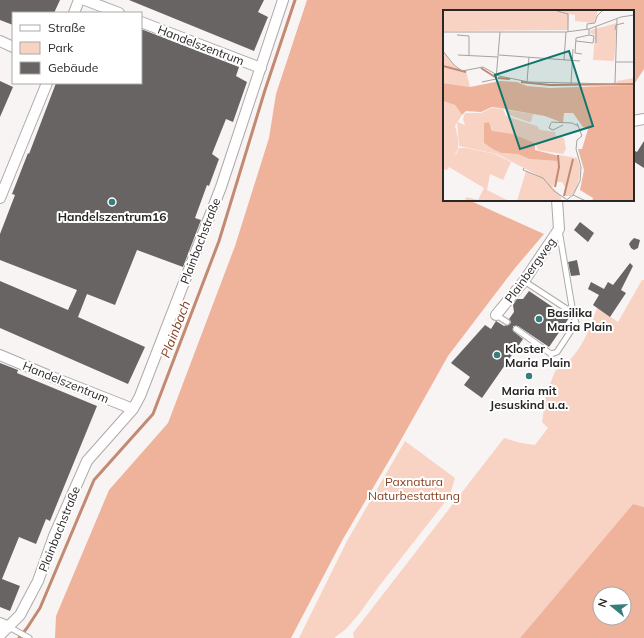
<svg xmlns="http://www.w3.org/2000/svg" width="644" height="638" font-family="Mulish,sans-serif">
<rect width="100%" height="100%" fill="#f8f4f3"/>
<path fill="#f8d2c3" d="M642,280H644V507L633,504L520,638H354L353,633L504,438L521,443L535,445L548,428L542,422L546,395L555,371C578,359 589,332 597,308L618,322Z
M405,441L455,478L449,497L380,585L359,614L346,629L334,638H299L347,541Z"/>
<path fill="#efb39c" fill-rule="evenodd" d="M307,0H644V69L633,86V11H444V200H471V201L544,234L515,268L448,356L397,447L343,539L291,638H55L56,616L109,490L168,423L235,246L269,138L276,94Z
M633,504L644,507V638H520ZM600,594H624V618H600Z"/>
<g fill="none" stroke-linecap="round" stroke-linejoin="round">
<path stroke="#c38a73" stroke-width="3" d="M19,638L27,628L40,608L94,480L153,414L219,241L265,90L295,0"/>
</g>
<path fill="#676463" d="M0,0H60L54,13H13V25L0,20Z
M129,0H264L258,12L268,17L254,51Z
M141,29L239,67L236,76L247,82L233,122L226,119L212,154L219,159L209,186L207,185L195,218L201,220L183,267L137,250L115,305L87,294L78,317L145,347L128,384L0,328V281L68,310L77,290L0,260V234L15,195L12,194L28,153L29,154L56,83H141Z
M0,81L13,87L0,117Z
M644,141V168L633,161V150L637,152Z
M580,222L594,233L588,242L574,230Z
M634,238L640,240L638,248L634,250L631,248L629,244L631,241Z
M577,260L580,275L571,276L568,262Z
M630,263L633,266L621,290L626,293L610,317L593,305L599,295L588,289L591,282L604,289L608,282L613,285Z
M529,291L569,318L549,347L518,326H513V331L523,339L482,398L464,385L470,377L451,363L485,325L491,329L496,321L504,326L510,324L511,322L509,319L514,312L513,305L517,299H523Z
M0,363L18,370L17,373L97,406L50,521L46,519L36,544L19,537L2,579L20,586L10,611L0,607Z"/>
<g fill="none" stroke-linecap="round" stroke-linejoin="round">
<g stroke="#adaaa9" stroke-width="7">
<path id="service" d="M524,281L573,313
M496,315L507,322
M516,329L551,354L557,352L576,323L573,313L559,230
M9,627L29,638"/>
</g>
<g stroke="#adaaa9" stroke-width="12">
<path id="minor" d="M85,0L119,13
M74,13L79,0
M141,22L261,68
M0,41L13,47
M633,121L644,119
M0,198L47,83
M496,315L524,281L559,229L557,200
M0,355L52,377L133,409
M0,623L9,627
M0,635L20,615L38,581L54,536L87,461L133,409L140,396L221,187L283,0"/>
</g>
<use href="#service" stroke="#fff" stroke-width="5"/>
<use href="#minor" stroke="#fff" stroke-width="10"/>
</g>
<g fill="#367e7c" stroke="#fff" stroke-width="1.5">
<circle cx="112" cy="202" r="4"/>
<circle cx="539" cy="319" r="4"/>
<circle cx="497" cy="355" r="4"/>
<circle cx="529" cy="376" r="4"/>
</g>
<g text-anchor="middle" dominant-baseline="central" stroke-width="4" stroke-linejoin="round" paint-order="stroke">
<g font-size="12" fill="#282726" stroke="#fff">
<text transform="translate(201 45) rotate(21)">Handelszentrum</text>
<text transform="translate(200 241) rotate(-69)">Plainbachstraße</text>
<text transform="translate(530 270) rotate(-54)">Plainbergweg</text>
<text transform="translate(66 382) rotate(22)">Handelszentrum</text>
<text transform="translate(59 529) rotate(-68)">Plainbachstraße</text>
</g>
<g font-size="12" font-weight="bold" fill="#282726" stroke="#fff">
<text x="112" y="216">Handelszentrum16</text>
<text x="547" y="312" text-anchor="start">Basilika<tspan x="547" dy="14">Maria Plain</tspan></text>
<text x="505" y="348" text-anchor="start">Kloster<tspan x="505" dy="14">Maria Plain</tspan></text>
<text x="529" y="390">Maria mit<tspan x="529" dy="14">Jesuskind u.a.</tspan></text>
</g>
<g font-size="12" fill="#873f20" stroke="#fff">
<text x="414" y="481">Paxnatura<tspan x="414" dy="14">Naturbestattung</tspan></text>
</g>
<g font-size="13" font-style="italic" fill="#863e1f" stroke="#fff">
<text transform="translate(175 329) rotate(-69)">Plainbach</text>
</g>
</g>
<g transform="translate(443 10)">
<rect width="191" height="191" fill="#f8f4f3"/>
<path d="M0,0H155L151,13L132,11V5L126,4L125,20L0,21ZM174,13L171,51L150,50L152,25L147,23L148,20ZM0,41L13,58L23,61L27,77L0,73ZM191,68V73L173,75L174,71ZM0,91L12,95L19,105L12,116L15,128V139L12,144L7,145L13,144L16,138H23L52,144L68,152L60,170L47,164L44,180L66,191H22L23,187L35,190L41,178L6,157L4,160L0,159ZM49,98L60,99L63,106L94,116L97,120L113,122L112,125L121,128L123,139L120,144L95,140L92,133L70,124L54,123L49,121V117L41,133L58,143L75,144L86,149L114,151L116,145L134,148L137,157L136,168L134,178L128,186H121L122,177L119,172H112L109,178L100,168L54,144L16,136L14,112L22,115L20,109L22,103H38ZM63,100L77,102L90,104L88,112H86L66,105ZM83,161L100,168L118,186V191H74Z" fill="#f8d2c3"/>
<path d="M57,71L74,72L84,76L107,78L191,75V191H149L150,188L137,180L141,160L135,139H139L145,119L140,117L130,103H121L120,113L102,106L57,98L49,97L38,102L23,101L19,105L12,95L0,91V73L27,77ZM46,112L49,121L70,124L92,133V140L116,146L114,151L86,149L75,144L58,143L50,139L41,133V113Z" fill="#efb39c"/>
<path fill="none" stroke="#c38a73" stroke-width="2" d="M0,56L23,62M38,58L52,67M55,68L67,69M78,72L107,75L191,74M112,177L116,157L115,145M121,186L130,149"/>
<path fill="none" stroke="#a5a2a1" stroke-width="1" d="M114,1L125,4V21M153,17V33M144,19V14L152,13L154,6L160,0M172,20L173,15L181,13M0,22H123L146,19L178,7L191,5M14,25L26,26V45M133,31L150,33L151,26L146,25V19M0,41L11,55L19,61L40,57L56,66L86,72L170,74L172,73L174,9M139,44L132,43L133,28L146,25M15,45L55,47M56,45L137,51M121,50L123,22M173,52H191M39,72L53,69L57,22M84,72L86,47M128,74L130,39M108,112L129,113L135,116M108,113L106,118L110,120L120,115M81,158L80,160L100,168L111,181L123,189M130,185L143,191M122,191L130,185L137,171L138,157L133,139L134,130L139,126L134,113"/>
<path fill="#0f766e" fill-opacity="0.15" stroke="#0f766e" stroke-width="2" d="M126,41L150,116L77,139L52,65Z"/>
<rect width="191" height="191" fill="none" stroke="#282726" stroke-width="2"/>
</g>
<rect x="12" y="12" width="130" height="72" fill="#ffffff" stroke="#a9a9a8"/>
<rect x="20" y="25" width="20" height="6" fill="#ffffff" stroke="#a9a9a8"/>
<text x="48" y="32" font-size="12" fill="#282726">Straße</text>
<rect x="20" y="42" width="20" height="12" fill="#f8d2c3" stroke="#a9a9a8"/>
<text x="48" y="52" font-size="12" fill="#282726">Park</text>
<rect x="20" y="62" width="20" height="12" fill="#676463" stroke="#a9a9a8"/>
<text x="48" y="72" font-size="12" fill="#282726">Gebäude</text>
<g transform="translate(612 606) rotate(288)"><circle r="19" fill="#ffffff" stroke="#a9a9a8"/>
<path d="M0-3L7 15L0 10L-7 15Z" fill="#367e7c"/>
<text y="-6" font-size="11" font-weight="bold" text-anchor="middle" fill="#282726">N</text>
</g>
</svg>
